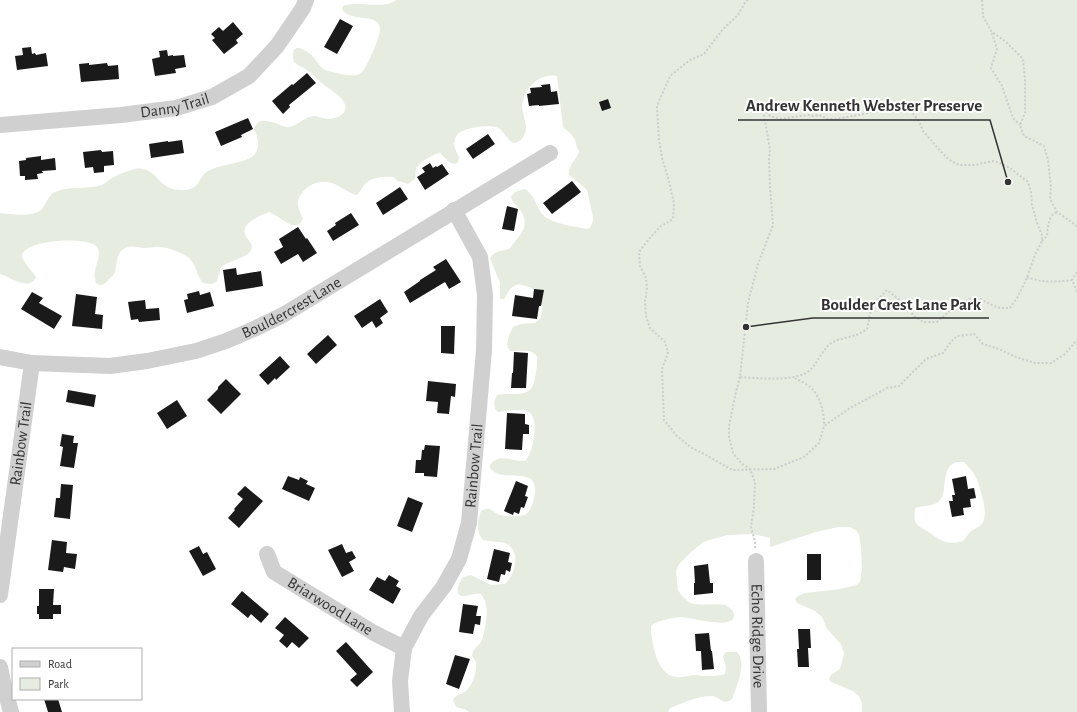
<svg xmlns="http://www.w3.org/2000/svg" width="1077" height="712" font-family="'Alegreya Sans',sans-serif">
<rect width="100%" height="100%" fill="#fff"/>
<path fill="#e6ecdf" fill-rule="evenodd" d="M396,0H1077V712H862V703L859,696L853,691L831,682L829,679L831,675L840,669L844,654L841,644L827,629L822,617L815,611L797,603L795,599L798,596L805,593L840,589L857,585L860,582L862,569L861,548L859,535L857,531L850,527H838L816,532L770,547V538L753,534L727,535L703,542L688,555L679,564L676,571L678,590L682,596L690,603L694,604C704,606 715,603 725,605C727,606 730,608 732,610C734,612 734,613 734,616C733,630 690,617 680,617C671,618 661,620 653,624L651,627V631C653,646 657,675 676,677C683,678 690,675 697,675C700,675 703,677 706,676C712,676 720,676 725,674L726,667L723,656L726,652H737C746,662 739,680 735,691C733,694 734,699 729,701C722,704 718,696 712,696C701,695 680,704 670,708L668,712H469L467,710L456,707L453,700C456,694 461,695 466,691C472,686 477,672 476,664C476,661 474,659 472,656C473,647 479,647 482,640C483,637 484,632 485,628C487,616 489,605 481,594C474,592 468,597 462,596C453,595 460,581 463,577L471,575L491,585L505,584C515,575 522,550 505,543C498,541 490,542 483,540C476,532 477,521 481,511C491,505 492,513 500,515C503,516 509,516 512,516C516,516 521,516 525,515C531,512 534,500 535,493C535,489 535,482 531,479C518,472 499,480 490,468V465C500,452 512,462 525,461C533,454 540,419 529,412C524,408 505,411 498,412L495,409L494,402L497,395C514,391 531,401 535,378C536,371 538,363 537,356C528,347 522,352 510,351L508,348L507,344L509,336L513,327L520,324L535,323L540,319C545,305 541,290 526,286C522,285 519,283 516,285C510,287 507,294 504,299H500V283L490,258C496,249 503,252 510,248C511,247 512,245 514,243C520,236 527,228 524,218C521,207 513,206 511,197L515,192L525,189C534,194 536,206 542,214C551,224 574,226 586,229L590,228L593,221V217L587,190L584,187L569,175C567,166 577,160 579,151L577,148L575,140L572,135L563,127L557,76C538,72 522,91 522,108C523,115 528,128 525,133C523,139 519,142 514,143C506,140 504,129 496,127C487,125 463,127 457,135C455,137 455,141 454,144C454,149 458,153 459,158L458,162L455,164L451,163L448,161L440,153C433,154 418,163 416,169C415,173 416,176 415,179L408,184C404,183 401,181 397,181L394,177C383,176 371,177 364,185C361,189 360,193 356,195C345,192 338,183 327,182C315,180 301,189 298,201C297,207 301,214 303,219C296,235 279,215 269,212C260,216 239,223 246,236C248,241 254,244 251,250C248,258 228,261 221,267L217,281C212,285 208,285 202,282C197,275 196,264 189,258C181,252 169,248 160,247C155,246 149,248 144,248C136,247 128,244 121,251C116,258 117,265 115,272C114,275 111,277 109,279C106,283 104,285 99,285L96,283C95,279 94,275 95,271C96,263 102,255 97,247C89,235 19,240 22,257C23,261 33,273 36,277C30,292 10,277 0,274V213C10,214 34,218 42,209C47,203 48,194 57,191C71,186 87,190 102,185C106,183 108,180 112,178C119,174 127,171 135,169C156,165 157,189 179,190C204,191 195,177 210,170C221,164 249,163 255,154C261,145 257,136 254,128C261,113 277,126 287,127C298,127 304,116 315,116C320,117 325,119 330,119C346,117 351,107 338,95C333,91 328,88 323,84C318,80 313,74 307,70C303,67 298,66 294,62C290,47 297,44 309,53C316,58 318,66 325,70C332,72 349,77 356,75C358,75 360,74 361,73C367,68 382,33 380,27C375,12 350,23 342,9L343,6C359,0 385,10 396,0ZM956,462H964L973,472L978,482L984,503L985,514L983,523L980,526L971,531L963,541C945,546 941,540 927,531C923,529 917,526 915,521C914,518 915,512 915,508C923,505 933,507 939,501C949,493 939,469 956,462Z"/>
<path fill="#1a1a1a" d="M340,19L353,26L337,54L324,47Z
M233,22L243,34L236,40L238,43L224,54L212,40L215,38L211,34L219,27L223,31Z
M31,47L32,54L35,53L36,55L46,53L48,66L17,70L15,56L23,55L22,48Z
M167,50L168,56L173,55V56L184,55L186,67L175,69L176,73L155,76L152,59L160,57L159,51Z
M89,63V65L107,63L108,66L118,65L119,79L81,82L79,64Z
M307,73L316,83L289,105L290,107L283,114L272,101L292,84L293,85Z
M550,84L551,92L557,91L559,104L539,106V105L529,106L527,94L531,93L530,88L542,87L541,85Z
M608,99L611,108L602,111L599,102Z
M248,118L253,129L241,135L242,137L221,146L215,132Z
M488,134L495,144L473,159L466,149Z
M182,140L184,153L151,158L149,144L168,141V142Z
M101,150L102,152L113,151L114,165L104,166V172L94,173L93,167L85,168L83,152Z
M41,156V160L55,158L56,170L42,171L43,173L37,174L38,179L25,180V176H20L19,161L26,160V158Z
M430,163L433,168L436,166L437,167L442,164L449,174L425,190L417,177L425,172L422,168Z
M572,181L581,192L552,214L543,203Z
M400,187L408,199L383,215L376,203Z
M507,206L518,209L514,231L502,229Z
M351,213L359,225L333,241L327,231L336,225L335,223Z
M298,227L306,239L307,238L317,253L303,262L298,254L281,264L274,252L283,247L279,239Z
M446,259L461,282L449,289L445,282L410,303L404,292L420,281V280L436,270L433,267Z
M236,268L237,275L261,271L263,286L226,292L223,270Z
M534,289L544,290L541,306H539L537,319L512,316L515,295L533,298Z
M199,291L200,295L210,292L214,306L187,313L184,300L188,299L187,294Z
M32,292L43,298L39,303L62,316L54,329L21,309Z
M76,294L97,297L95,314L103,315L102,329L72,326Z
M380,299L388,312L380,318L383,323L376,328L372,321L362,328L354,316Z
M145,300L146,309L159,308L160,320L139,322L138,319L131,320L128,302Z
M441,326H455L454,354L441,353Z
M328,335L337,345L316,364L307,354Z
M514,352L528,353L526,388H511L512,373H513Z
M280,356L290,367L276,380L275,378L268,385L259,375Z
M226,379L241,394L221,414L207,400L218,389V387Z
M428,381L456,384L455,397L451,396L449,414L437,413L438,402L426,401Z
M68,390L96,395L94,407L66,402Z
M177,400L187,416L167,429L157,413Z
M507,413L525,414V424L529,425V434H523L522,450L505,449Z
M62,434L74,436L73,443H78L74,468L60,466L63,447L60,446Z
M425,445L440,446L437,477L424,476V473H415L416,460H421L422,450H424Z
M288,476L299,480L300,477L308,481L306,484L315,488L309,501L282,489Z
M966,476L968,489L974,488L976,498L970,499L971,507L963,508L964,515L952,517L949,501H953L952,495H955L952,479Z
M516,481L528,486L525,496L528,497L524,508L521,507L519,514L514,512L513,515L504,511Z
M61,484L73,485L70,519L54,517L56,498H60Z
M245,486L263,501L239,528L228,518L235,510L234,509L243,499L237,494Z
M408,497L423,503L412,532L397,526Z
M52,540L67,542L66,553L77,554L75,569L64,567L63,572L48,570Z
M342,544L346,553L352,551L356,558L349,562L354,571L342,577L328,550Z
M199,546L203,554L207,552L216,569L203,576L189,551Z
M494,549L510,553L508,562L512,563L510,572L506,570L505,575L501,574L499,582L487,579Z
M807,554H821V580H807Z
M708,564L710,583H713V593L694,595V583H695L694,566Z
M389,575L399,581L396,586L401,589L393,604L369,590L377,577L385,581Z
M39,589H54L53,605H61V614H53V619H39V614H37V606H39Z
M242,591L269,614L261,623L251,614L248,618L231,604Z
M463,604L478,606L476,616H481L480,625L475,624L473,634L459,632Z
M285,617L309,638L299,648L292,642L287,648L279,641L284,635L275,628Z
M798,629H810L811,648H808L809,667H798L797,649H799Z
M709,633L711,651H712L714,669L702,670L701,651H696L695,634Z
M346,642L373,672L357,687L350,680L357,674L336,651Z
M455,655L470,659L459,689L446,684Z
M44,699H58L62,712H48Z"/>
<g fill="none" stroke-linecap="round" stroke-linejoin="round">
<path stroke="#cdcdcd" stroke-width="2" stroke-dasharray="2 2" stroke-linecap="butt" d="M748,0L746,1L738,15L723,29L704,54L690,60L670,76L657,106L659,140L662,158L668,178L674,203L673,219L660,227L649,239L639,252L640,266L646,278L647,288L645,302L646,316L650,328L665,342L668,353L662,369L664,420L677,436L692,448L706,455L732,470L774,469L804,457L819,443L824,426L850,408L887,388L899,386L926,359L943,353L950,343L957,336L974,334L983,344L999,349L1016,357L1035,363H1051L1065,354L1077,340
M982,0L983,16L991,31L1006,42L1023,59L1025,80V113L1020,125L1024,136L1044,146L1048,160L1051,187L1050,199L1057,212L1077,226
M992,33L997,49L991,68L1002,86L1013,118L1020,125
M903,107L910,110L919,121L923,131L943,154L950,160L959,165H975L993,161L1000,163L1010,168L1028,182L1031,192L1032,205L1037,223L1042,235V241L1035,255L1026,280L1017,298L1010,308H1000L994,306L976,297L969,299L953,308L937,322H923L914,316L905,304L887,290L872,305L867,329C864,331 860,334 856,335C848,338 838,338 830,344C822,351 819,360 812,368C800,383 758,378 740,377L748,303L758,264L773,225L770,187L769,159L770,150L763,109L770,116L780,119L809,115L814,116L819,115L828,119H835L864,114L882,109Z
M1042,241L1047,236L1048,226L1051,216L1057,212
M1077,272L1072,280L1077,292
M1027,277C1041,283 1058,282 1072,280
M740,377L736,392L729,426V437L733,453L741,463L750,469L755,482L754,506L751,527L755,542V548
M795,378C802,382 812,386 816,394C822,403 824,415 824,426"/>
<g stroke="#d0d0d0" stroke-width="16">
<path id="s1" d="M0,125L121,115L176,108L212,97L249,76L277,46L303,8L306,0"/>
<path id="s2" d="M0,357L32,363L110,366L147,361L196,351L226,341L254,329L283,315L550,153"/>
<path id="s3" d="M267,554L274,572L374,633L404,648"/>
<path id="s4" d="M756,561L759,712"/>
<path id="s5" d="M0,595L32,363"/>
<path d="M0,667L4,687L11,712"/>
<path id="s6" d="M402,712L400,681L404,648L421,616L444,586L459,559L469,523L484,350L485,295L480,257L454,210"/>
</g>
</g>
<g text-anchor="middle" dominant-baseline="central" stroke-width="4" stroke-linejoin="round" paint-order="stroke">
<g font-size="16" fill="#333" stroke="#fff">
<text stroke="none"><textPath href="#s1" startOffset="176">Danny Trail</textPath></text>
<text stroke="none"><textPath href="#s2" startOffset="303">Bouldercrest Lane</textPath></text>
<text stroke="none"><textPath href="#s5" startOffset="153">Rainbow Trail</textPath></text>
<text stroke="none"><textPath href="#s6" startOffset="264">Rainbow Trail</textPath></text>
<text stroke="none"><textPath href="#s3" startOffset="85">Briarwood Lane</textPath></text>
<text stroke="none"><textPath href="#s4" startOffset="75">Echo Ridge Drive</textPath></text>
</g>
</g>
<path fill="none" stroke="#333" stroke-width="1.5" d="M1008 182L990 120H738M746 327L813 318H989"/>
<g fill="#333" stroke="#fff" stroke-width="1.5">
<circle cx="1008" cy="182" r="4"/>
<circle cx="746" cy="327" r="4"/>
</g>
<g font-size="17" text-anchor="middle" font-weight="bold" fill="#333" stroke="#fff" stroke-width="4" stroke-linejoin="round" paint-order="stroke">
<text x="864" y="111">Andrew Kenneth Webster Preserve</text>
<text x="901" y="310">Boulder Crest Lane Park</text>
</g>
<rect x="12" y="648" width="130" height="52" fill="#ffffff" stroke="#adadad"/>
<rect x="20" y="661" width="20" height="6" fill="#d0d0d0" stroke="#adadad"/>
<text x="48" y="668" font-size="12" fill="#333333">Road</text>
<rect x="20" y="678" width="20" height="12" fill="#e6ecdf" stroke="#adadad"/>
<text x="48" y="688" font-size="12" fill="#333333">Park</text>
</svg>
